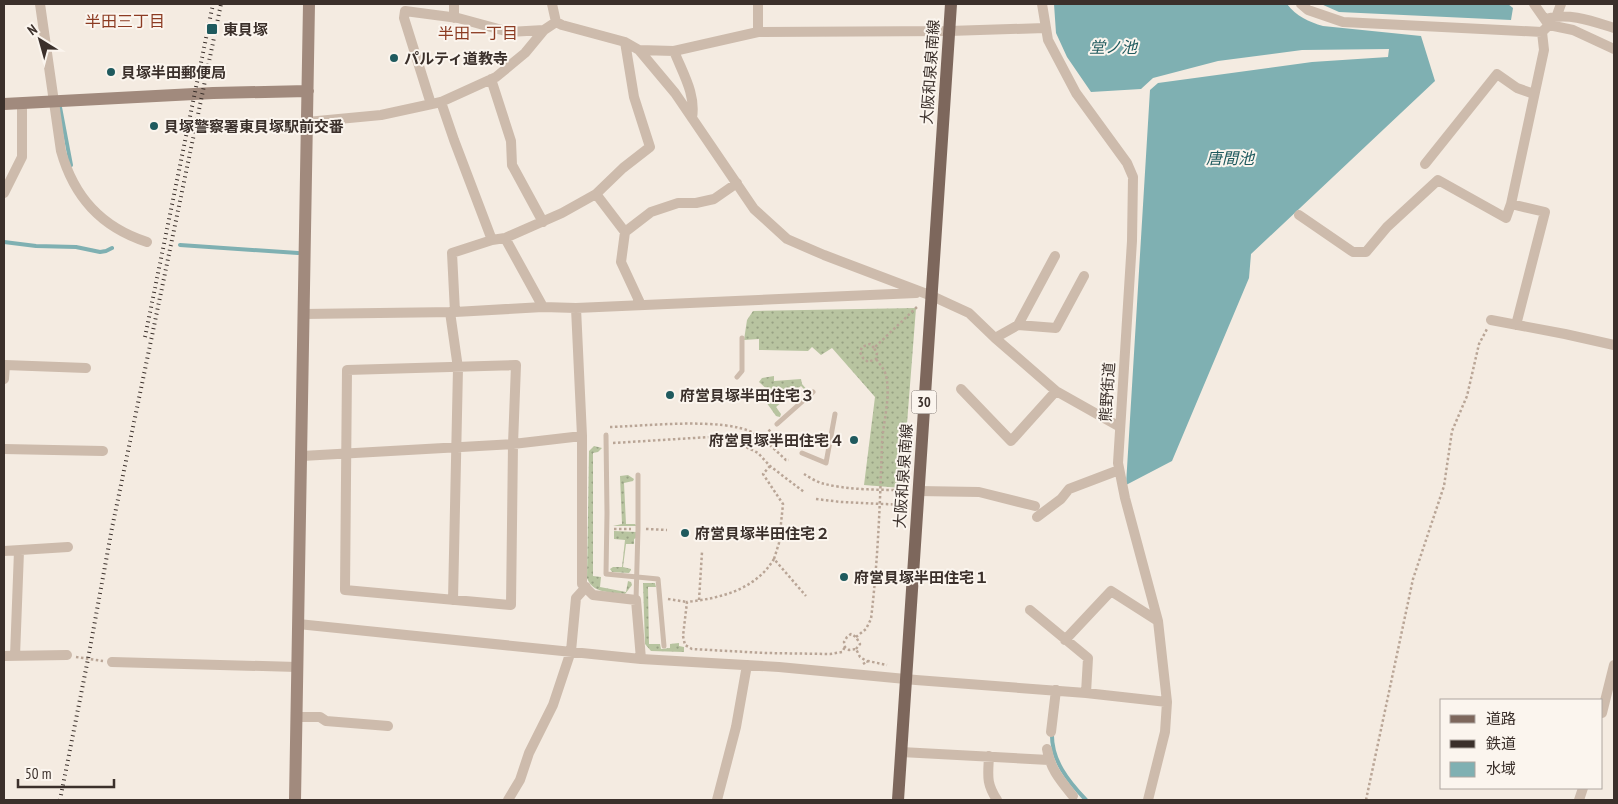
<svg xmlns="http://www.w3.org/2000/svg" width="1618" height="804" font-family="'PT Sans Narrow','Noto Sans JP',sans-serif">
<defs>
<pattern id="grass-dots" width="8" height="8" patternUnits="userSpaceOnUse" patternTransform="scale(1.25)"><rect width="8" height="8" fill="#b8c4a0"/><path d="M2 2h.1M6 6h.1" fill="none" stroke="#97a083" stroke-width="1.8" stroke-linecap="round"/></pattern>
</defs>
<rect width="100%" height="100%" fill="#f4ebe1"/>
<path fill="url(#grass-dots)" d="M916,308L902,488L864,485L875,397L832,348L821,355L812,347L808,351L759,350V339L744,340L747,320L753,311Z
M774,376V381L801,379L802,384L808,391L807,392L801,386L776,407L781,414L780,417L776,416L764,399L770,392L759,382L762,378Z
M594,446L602,448L598,452L593,453V576L601,577L600,587L626,592L628,581L631,582L632,585L625,594C611,592 593,594 587,578L589,451Z
M628,475L634,479L633,481L624,483L626,524H635L637,526H613L622,524L620,476Z
M614,531L637,532L636,538L634,539V544H626L623,567L631,569V570L629,573L612,572L610,569L613,567H622L625,540L614,539Z
M643,583H655L656,587H648L649,644H660L661,649L670,648V644L679,643V646L684,647V652L651,651L645,644Z"/>
<path fill="#7fb0b2" d="M1054,4H1287C1296,16 1309,22 1323,26L1421,36L1435,81L1251,254L1249,278L1172,461L1126,485L1150,90L1158,83L1312,62L1388,57L1389,49L1302,50L1218,61L1153,78L1141,89L1091,92L1067,57L1056,33Z
M1321,4H1508L1513,8L1511,20L1339,12Z"/>
<g fill="none" stroke-linecap="round" stroke-linejoin="round">
<path stroke="#7fb0b2" stroke-width="4" d="M60,107L71,165
M4,242L36,246L76,247L100,252L106,251L112,248
M180,245L298,253
M1052,733C1051,760 1068,781 1086,800"/>
<path stroke="#b9a596" stroke-width="2.5" stroke-dasharray="2.5 2.5" stroke-linecap="butt" d="M874,348L870,344L862,347L860,352L863,358L868,362L876,359L877,353L874,348L918,306
M610,427C647,426 723,417 754,433C766,440 776,451 786,460H789
M761,438L771,429
M613,443L710,437L729,441L742,445L758,453L770,466L804,492
M770,466L763,474L783,504L779,543L774,559L806,596
M804,474C809,477 815,481 821,483C846,490 880,490 907,490
M816,499L841,502L905,505
M614,529H631
M646,529L667,530
M774,559C755,590 721,598 687,602L683,636L685,645L692,649L765,653L830,654L842,652L845,647
M668,599L687,602
M699,600L702,552
M856,637L866,629L871,619C878,560 880,503 882,444C883,421 891,398 886,375C884,369 880,364 876,359
M856,649L860,644L856,637L851,634L847,637L844,642L845,647L849,650L856,649L860,657L868,662
M76,657L103,661
M863,664L868,661L887,665
M1366,800L1413,579L1444,486L1452,431L1467,396L1479,344L1487,329"/>
<path stroke="#cdbbac" stroke-width="5" d="M737,377L742,371V338
M777,424L813,392
M606,435L607,513L606,574L658,579L664,646
M802,453L826,463L835,414
M636,600L638,529V475"/>
<path stroke="#cdbbac" stroke-width="10" d="M40,4L61,151C74,197 101,227 147,242
M454,4V18
M552,4L556,22L562,25L625,42L639,50L675,93L754,209L787,239L824,255L932,296L969,313L995,338L1056,391L1120,427
M1042,4L1048,40L1076,93L1127,163L1133,177L1132,241L1118,463L1125,498L1158,621L1167,702L1165,732L1148,800
M1301,4L1308,10L1343,22L1542,32L1549,25L1573,30L1614,49
M1534,4L1548,24
M1557,15L1561,4
M1545,19C1568,12 1592,21 1614,28
M758,32V4
M639,50L674,51L758,32L949,31L1045,28
M674,51C683,74 696,94 692,118
M491,79L511,141L512,165L543,222
M441,102L454,140L492,240
M431,104L404,18L405,11L458,18L509,32L544,30
M307,122L381,115L441,102L496,77L525,53L544,30L556,22
M1425,164L1497,74L1517,88L1534,94
M4,193L22,157V103
M596,194L625,232
M1511,204L1545,212L1516,325
M1299,215L1353,252H1366L1387,227L1438,180L1506,218L1511,204L1544,50L1542,32
M505,238L543,307
M641,305L621,262L625,232L651,212L678,203H696L714,199L737,183
M576,308L582,436V584L593,595L636,600L641,659
M450,312L458,368L453,600
M455,312L452,253L492,240L505,238L562,213L596,194L623,168L650,147L634,97L625,42
M303,314L455,312L543,307L576,308L916,293
M1491,320L1565,334L1614,345
M1018,325L1055,256
M995,338L1018,325L1056,328L1084,276
M516,365L513,444L511,605L345,590L347,370Z
M4,379L5,365L86,368
M961,389L1011,441L1056,391
M4,449L103,451
M302,456L513,444L582,436
M918,491L979,492L1035,506
M1037,517L1061,499L1069,489L1119,470
M4,551L68,547
M1030,610L1088,658L1086,693
M298,624L641,659L779,667L916,680L1086,693L1167,702
M1065,640L1111,591L1158,621
M4,656L67,655
M15,656L19,551
M112,662L297,667
M1602,713L1614,665
M297,717H320L326,721L388,726
M1051,732L1056,690
M1047,749C1050,769 1061,781 1073,796
M901,752L1049,760
M989,756C988,776 986,783 997,800
M508,800L520,780L529,753L553,705L571,651L576,598L586,587
M717,800L736,727L747,665
M1579,800L1583,788"/>
<path stroke="#a18a7d" stroke-width="12" d="M4,104L213,93L308,91
M295,800L309,4"/>
<path stroke="#7d675c" stroke-width="12" d="M898,800L951,4"/>
<path stroke="#3b302b" stroke-width="4" stroke-dasharray="1 4" stroke-linecap="butt" d="M145,337L213,4
M60,800L88,659L112,528L221,4"/>
</g>
<g fill="#1f5a5e" stroke="#fbf5ee" stroke-width="2">
<rect x="206" y="23" width="12" height="12" rx="2.5"/>
<circle cx="394" cy="58" r="5"/>
<circle cx="111" cy="72" r="5"/>
<circle cx="154" cy="126" r="5"/>
<circle cx="670" cy="395" r="5"/>
<circle cx="854" cy="440" r="5"/>
<circle cx="685" cy="533" r="5"/>
<circle cx="844" cy="577" r="5"/>
</g>
<g text-anchor="middle" dominant-baseline="central" stroke-width="4" stroke-linejoin="round" paint-order="stroke">
<rect fill="#fbf5ee" stroke="#756b66" stroke-width="1" x="911.5" y="390.5" width="25" height="23" rx="4"/>
<g font-size="14" font-weight="bold" fill="#3b302b">
<text x="924" y="402">30</text>
</g>
<g font-size="15" font-weight="bold" fill="#3b302b" stroke="#fbf5ee" text-anchor="start">
<text x="223" y="29">東貝塚</text>
<text x="404" y="58">パルティ道教寺</text>
<text x="121" y="72">貝塚半田郵便局</text>
<text x="164" y="126">貝塚警察署東貝塚駅前交番</text>
<text x="680" y="395">府営貝塚半田住宅３</text>
<text x="844" y="440" text-anchor="end">府営貝塚半田住宅４</text>
<text x="695" y="533">府営貝塚半田住宅２</text>
<text x="854" y="577">府営貝塚半田住宅１</text>
</g>
<g font-size="15" fill="#3b302b" stroke="#fbf5ee">
<text transform="translate(930 72) rotate(-86)">大阪和泉泉南線</text>
<text transform="translate(1107 392) rotate(-86)">熊野街道</text>
<text transform="translate(903 476) rotate(-86)">大阪和泉泉南線</text>
</g>
<g font-size="16" fill="#8c3b22" stroke="#fbf5ee">
<text x="125" y="21">半田三丁目</text>
<text x="478" y="33">半田一丁目</text>
</g>
<g font-size="16" font-style="italic" fill="#1f5a5e" stroke="#fbf5ee">
<text x="1113" y="47">堂ノ池</text>
<text x="1230" y="158">唐間池</text>
</g>
</g>
<rect width="1618" height="804" fill="none" stroke="#3b302b" stroke-width="10"/>
<rect x="1440" y="699" width="162" height="90" fill="#fbf5ee" stroke="#aea6a0"/>
<rect x="1450" y="715" width="25" height="8" fill="#7d675c" stroke="#aea6a0"/>
<text x="1486" y="724" font-size="15" fill="#3b302b">道路</text>
<rect x="1450" y="740" width="25" height="8" fill="#3b302b" stroke="#aea6a0"/>
<text x="1486" y="749" font-size="15" fill="#3b302b">鉄道</text>
<rect x="1450" y="762" width="25" height="15" fill="#7fb0b2" stroke="#aea6a0"/>
<text x="1486" y="774" font-size="15" fill="#3b302b">水域</text>
<g transform="translate(40 40) rotate(323)" stroke="#fbf5ee" stroke-width="4" paint-order="stroke">
<path d="M0-4L9 19L0 12L-9 19Z" fill="#3b302b"/>
<text y="-8" font-size="14" font-weight="bold" text-anchor="middle" fill="#3b302b">N</text>
</g>
<path d="M18 779v8h96v-8" fill="none" stroke="#3b302b" stroke-width="2.5"/>
<text x="25" y="779" font-size="15" fill="#3b302b" stroke="#fbf5ee" stroke-width="4" paint-order="stroke">50 m</text>
</svg>
